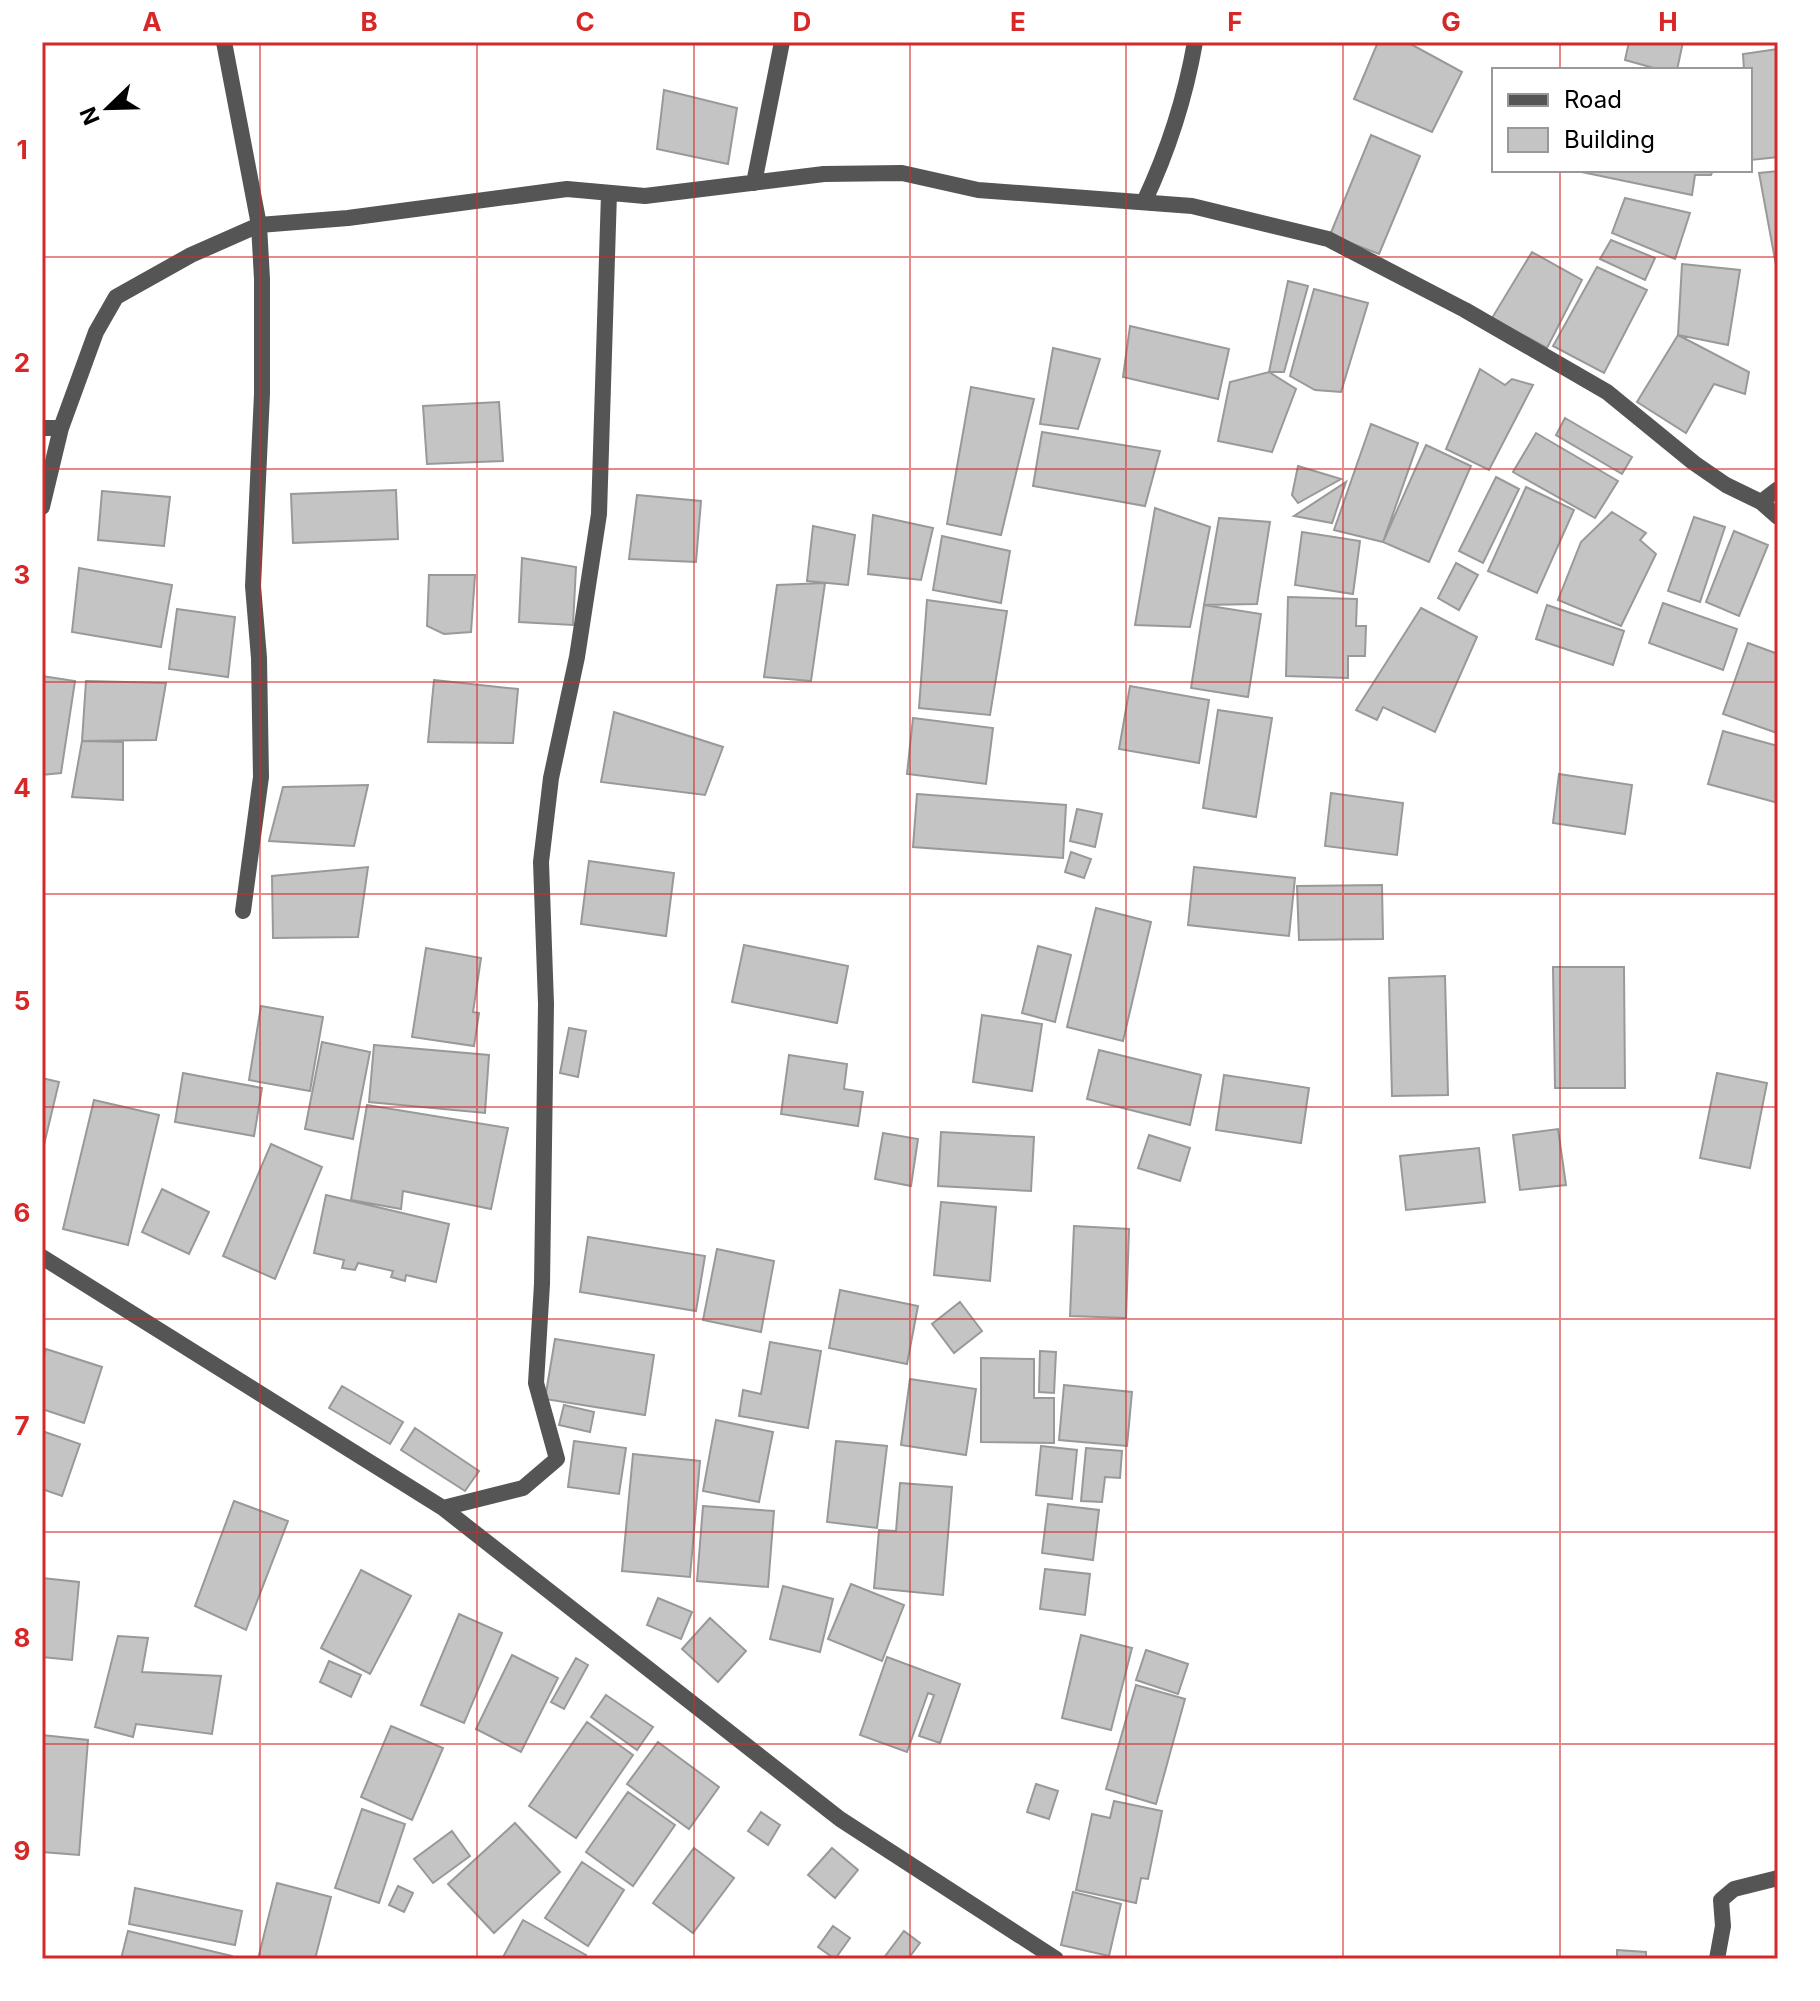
<svg xmlns="http://www.w3.org/2000/svg" width="1820" height="2001" font-family="Inter,sans-serif">
<rect width="100%" height="100%" fill="#fff"/>
<path fill="#c4c4c4" stroke="#999" stroke-width="2" d="M1378,42H1407L1462,72L1432,132L1354,99Z
M1629,42H1683L1677,70H1661L1625,60Z
M1778,49V157L1751,160L1750,70H1744L1743,54Z
M664,90L737,108L728,164L657,149Z
M1371,135L1420,156L1379,254L1330,235Z
M1572,170H1713L1711,175H1695L1692,195Z
M1778,171V276L1759,173Z
M1625,198L1690,213L1675,259L1612,233Z
M1611,240L1655,258L1645,280L1600,259Z
M1532,252L1582,280L1547,348L1492,318Z
M1682,264L1740,270L1728,345L1678,335Z
M1597,267L1647,290L1604,373L1553,346Z
M1288,281L1308,286L1284,372H1269Z
M1314,289L1368,303L1341,392L1315,390L1290,376Z
M1130,326L1229,349L1218,399L1123,377Z
M1678,335L1749,372L1745,394L1714,384L1686,433L1637,402Z
M1053,348L1100,359L1078,429L1040,424Z
M1480,369L1505,385L1512,379L1533,385L1489,470L1446,449Z
M1269,372L1296,389L1272,452L1218,441L1230,382Z
M971,387L1034,399L1001,535L947,524Z
M499,402L503,461L427,464L423,406Z
M1565,418L1632,457L1622,474L1556,435Z
M1371,424L1418,443L1383,542L1334,530Z
M1042,432L1160,451L1145,506L1033,486Z
M1536,433L1618,481L1595,518L1513,472Z
M1426,445L1471,466L1429,562L1383,542Z
M1298,466L1341,479L1298,503L1292,495Z
M1496,477L1519,489L1483,563L1459,551Z
M1346,482L1332,523L1294,516Z
M1526,487L1574,510L1537,593L1488,571Z
M396,490L398,539L293,543L291,494Z
M102,491L170,497L164,546L98,540Z
M637,495L701,501L696,562L629,559Z
M1155,508L1210,527L1190,627L1135,625Z
M1612,512L1646,533L1640,540L1656,554L1621,626L1558,600L1581,542Z
M873,515L933,528L921,580L868,574Z
M1694,517L1725,527L1700,602L1668,591Z
M1219,518L1270,522L1257,604L1204,605Z
M813,526L855,535L848,585L807,581Z
M1734,531L1768,545L1739,616L1706,602Z
M1302,532L1360,541L1353,594L1295,585Z
M942,536L1010,551L1001,603L933,590Z
M522,558L576,567L573,625L519,622Z
M1456,563L1478,575L1459,610L1438,598Z
M79,568L172,585L161,647L72,632Z
M429,575H475L471,632L444,634L427,626Z
M825,583L811,681L764,677L777,585Z
M1288,597L1357,599L1356,626H1366L1365,656H1348V678L1286,676Z
M927,600L1007,611L990,715L919,708Z
M1663,603L1737,629L1723,670L1649,643Z
M1204,605L1261,614L1248,697L1191,688Z
M1547,605L1624,631L1613,665L1536,639Z
M1421,608L1477,637L1435,732L1383,707L1377,720L1356,710Z
M177,609L235,617L228,677L169,669Z
M1748,643L1778,654L1777,733L1723,714Z
M42,676L75,681L61,773L42,775Z
M434,680L518,689L513,743L428,742Z
M86,681L166,683L156,740L82,741Z
M1130,686L1209,700L1199,763L1119,749Z
M1218,710L1272,718L1256,817L1203,808Z
M614,712L723,747L705,795L601,782Z
M913,718L993,728L986,784L907,774Z
M1723,731L1778,746V803L1708,784Z
M82,741L123,742V800L72,797Z
M1559,774L1632,785L1625,834L1553,823Z
M368,785L354,846L269,841L283,787Z
M1331,793L1403,803L1397,855L1325,846Z
M917,794L1066,805L1063,858L913,847Z
M1077,809L1102,814L1095,847L1070,841Z
M1071,852L1091,859L1084,878L1065,872Z
M589,861L674,873L666,936L581,924Z
M368,867L358,937L273,938L272,876Z
M1194,867L1295,878L1289,936L1188,925Z
M1382,885L1383,939L1299,940L1297,886Z
M1096,908L1151,922L1123,1041L1067,1027Z
M744,945L848,966L837,1023L732,1002Z
M1038,946L1071,955L1055,1022L1022,1013Z
M426,948L481,958L473,1012L479,1013L474,1046L412,1037Z
M1553,967H1624L1625,1088H1555Z
M1445,976L1448,1095L1392,1096L1389,978Z
M261,1006L323,1017L310,1091L249,1080Z
M982,1015L1042,1024L1032,1091L973,1082Z
M569,1028L586,1031L578,1077L560,1073Z
M322,1042L370,1052L353,1139L305,1129Z
M374,1045L489,1055L485,1113L369,1102Z
M1099,1050L1201,1075L1190,1125L1087,1099Z
M789,1055L847,1064L844,1089L863,1092L858,1126L781,1114Z
M183,1073L262,1088L254,1136L175,1122Z
M1717,1073L1767,1083L1750,1168L1700,1158Z
M1224,1075L1309,1088L1301,1143L1216,1130Z
M42,1078L59,1082L42,1153Z
M94,1100L159,1115L128,1245L63,1229Z
M367,1105L508,1128L491,1209L403,1191L401,1209L351,1200Z
M1558,1129L1566,1185L1520,1190L1513,1135Z
M941,1132L1034,1137L1031,1191L938,1186Z
M883,1133L918,1139L911,1186L875,1179Z
M1149,1135L1190,1148L1180,1181L1138,1168Z
M271,1144L322,1167L275,1279L223,1256Z
M1479,1148L1485,1202L1406,1210L1400,1156Z
M162,1189L209,1212L189,1254L142,1232Z
M326,1195L449,1224L436,1282L406,1275L405,1281L391,1277L393,1271L358,1263L355,1270L342,1268L344,1260L314,1253Z
M941,1202L996,1207L990,1281L934,1275Z
M1074,1226L1129,1229L1126,1318L1070,1316Z
M588,1237L705,1256L696,1311L580,1292Z
M717,1249L774,1261L761,1332L703,1320Z
M840,1290L918,1306L907,1364L829,1348Z
M960,1302L982,1331L954,1353L932,1324Z
M555,1339L654,1355L645,1415L545,1399Z
M770,1342L821,1351L808,1428L739,1416L743,1390L761,1394Z
M46,1349L102,1367L84,1423L42,1409V1360Z
M1040,1351L1056,1352L1054,1393L1039,1392Z
M981,1358L1034,1359V1398H1054V1443L981,1442Z
M910,1379L976,1389L966,1455L901,1445Z
M1064,1385L1132,1392L1127,1446L1059,1440Z
M342,1386L403,1422L390,1444L329,1408Z
M564,1405L594,1412L590,1432L559,1425Z
M716,1420L773,1432L759,1502L703,1491Z
M415,1428L479,1471L465,1491L401,1450Z
M42,1431L80,1444L62,1496L42,1489Z
M574,1441L626,1448L619,1494L568,1487Z
M836,1441L887,1446L877,1528L827,1522Z
M1041,1446L1077,1450L1072,1499L1036,1495Z
M1086,1448L1122,1451L1120,1478L1105,1477L1102,1502L1081,1501Z
M633,1454L700,1461L690,1577L622,1571Z
M900,1483L952,1487L943,1595L874,1588L879,1530L896,1531Z
M234,1501L288,1521L246,1630L195,1606Z
M1048,1504L1099,1510L1093,1560L1042,1553Z
M703,1506L774,1511L768,1587L697,1581Z
M1045,1569L1090,1574L1085,1615L1040,1609Z
M361,1570L411,1596L370,1674L321,1648Z
M42,1578L79,1582L72,1660L42,1657Z
M851,1584L904,1605L882,1661L828,1639Z
M783,1586L833,1599L820,1652L770,1639Z
M658,1598L692,1612L681,1639L647,1625Z
M459,1614L502,1633L464,1723L421,1705Z
M710,1618L746,1651L718,1682L682,1649Z
M1081,1635L1132,1648L1111,1730L1062,1718Z
M118,1636L148,1638L142,1672L221,1676L212,1734L136,1724L133,1737L95,1727Z
M1146,1650L1188,1664L1178,1694L1136,1680Z
M512,1655L558,1678L521,1752L476,1729Z
M887,1657L960,1684L940,1743L919,1736L934,1695L928,1693L907,1752L860,1735Z
M576,1658L588,1665L564,1709L551,1702Z
M329,1661L361,1675L351,1697L320,1682Z
M1136,1685L1185,1699L1156,1804L1106,1789Z
M606,1695L653,1727L637,1750L591,1717Z
M587,1722L633,1755L576,1838L529,1806Z
M391,1726L443,1748L412,1820L361,1797Z
M42,1735L88,1740L79,1855L42,1852Z
M658,1742L719,1787L689,1829L627,1784Z
M1036,1784L1058,1791L1049,1819L1027,1812Z
M628,1792L675,1825L633,1886L586,1852Z
M1114,1801L1162,1811L1148,1879L1141,1878L1136,1903L1076,1890L1092,1814L1110,1818Z
M362,1809L405,1824L379,1903L335,1888Z
M761,1812L780,1825L768,1845L748,1831Z
M515,1823L560,1872L494,1933L448,1884Z
M452,1831L470,1856L433,1883L414,1859Z
M694,1848L734,1878L693,1933L653,1903Z
M832,1848L858,1870L835,1898L808,1875Z
M582,1862L624,1890L588,1946L545,1918Z
M277,1883L331,1897L315,1959H258Z
M398,1886L413,1893L404,1912L389,1905Z
M135,1888L242,1911L235,1945L129,1924Z
M1073,1892L1121,1904L1109,1956L1061,1945Z
M523,1920L586,1955L583,1959H502Z
M833,1926L850,1938L835,1959L818,1947Z
M128,1931L232,1956V1959H121Z
M904,1931L920,1943L908,1959H883Z
M1617,1950L1646,1952V1959H1617Z"/>
<g fill="none" stroke-linecap="round" stroke-linejoin="round">
<path stroke="#555" stroke-width="16" d="M224,42L259,225L262,279V394L253,586L259,658L261,777L243,911
M754,183L782,42
M1144,202C1169,149 1185,99 1195,42
M42,428H61
M1761,502L1778,489
M42,507L61,428L96,332L116,297L191,255L259,225L348,218L567,189L645,196L824,174L902,173L978,190L1192,206L1328,239L1465,310L1607,392L1694,463L1726,485L1761,502L1778,517
M42,1257L443,1508L840,1819L1056,1959
M443,1508L523,1488L557,1459L536,1383L542,1284L546,1004L541,862L551,778L577,657L599,514L609,193
M1717,1959L1723,1926L1721,1900L1734,1889L1778,1878"/>
</g>
<path fill="none" stroke="#d62828" stroke-width="2" stroke-opacity="0.55" d="M260,42V1959M477,42V1959M694,42V1959M910,42V1959M1126,42V1959M1343,42V1959M1560,42V70M1560,170V1959M42,257H1778M42,469H1778M42,682H1778M42,894H1778M42,1107H1778M42,1319H1778M42,1532H1778M42,1744H1778"/>
<rect width="1820" height="2001" fill="none" stroke="#ffffff" stroke-width="88"/>
<rect x="1492" y="68" width="260" height="104" fill="#ffffff" stroke="#999999" stroke-width="2"/>
<rect x="1508" y="94" width="40" height="12" fill="#555555" stroke="#999999" stroke-width="2"/>
<text x="1564" y="108" font-size="24" fill="#000000">Road</text>
<rect x="1508" y="128" width="40" height="24" fill="#c4c4c4" stroke="#999999" stroke-width="2"/>
<text x="1564" y="148" font-size="24" fill="#000000">Building</text>
<g transform="translate(108 108) rotate(247)" stroke="#ffffff" stroke-width="6" paint-order="stroke">
<path d="M0-6L14 30L0 20L-14 30Z" fill="#000000"/>
<text y="-12" font-size="22" font-weight="bold" text-anchor="middle" fill="#000000">N</text>
</g>
<rect x="44" y="44" width="1732" height="1913" fill="none" stroke="#d62828" stroke-width="3"/>
<g font-size="26" text-anchor="middle" font-weight="bold" fill="#d62828">
<text x="152" y="31">A</text>
<text x="369" y="31">B</text>
<text x="585" y="31">C</text>
<text x="802" y="31">D</text>
<text x="1018" y="31">E</text>
<text x="1235" y="31">F</text>
<text x="1451" y="31">G</text>
<text x="1668" y="31">H</text>
<text x="22" y="159">1</text>
<text x="22" y="372">2</text>
<text x="22" y="584">3</text>
<text x="22" y="797">4</text>
<text x="22" y="1010">5</text>
<text x="22" y="1222">6</text>
<text x="22" y="1435">7</text>
<text x="22" y="1647">8</text>
<text x="22" y="1860">9</text>
</g>
</svg>
